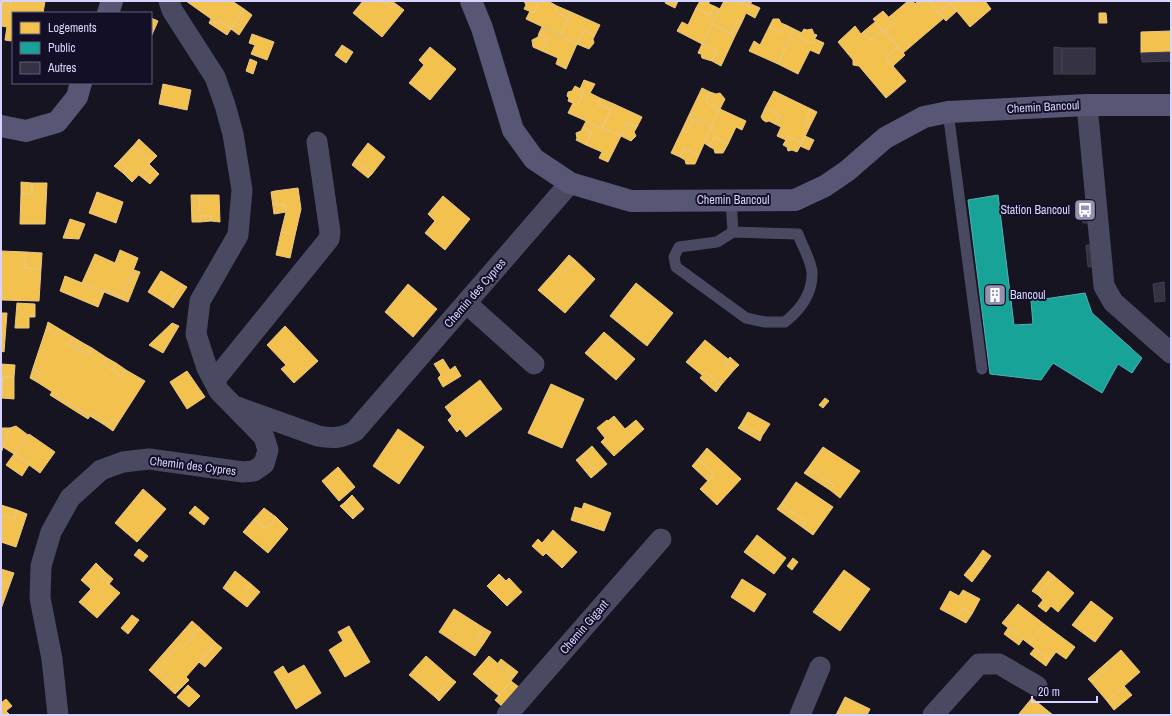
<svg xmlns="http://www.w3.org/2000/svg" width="1172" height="716" font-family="'Archivo Narrow',sans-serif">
<rect width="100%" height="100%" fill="#161421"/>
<path fill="#f2c14e" stroke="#eac783" d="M2,1H11L9,14L13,15V27L11,41L5,40L7,27L1,26Z
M11,1H45L43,13L9,14Z
M186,1H232L244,9L231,29L219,20L217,23Z
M363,1H382L392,8L396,4L404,10L382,37L353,13Z
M382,1H392L396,4L392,8Z
M524,1H539L534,13L524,9L526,5Z
M539,1H548L557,6L555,12L568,18L560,35L526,19L530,11L534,13Z
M666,1H678L675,8L665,3Z
M700,1H709V4L714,6L710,15L696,8Z
M724,1H738L749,7L751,4L760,8L755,18L746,13L742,22L738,20L731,34L712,24Z
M738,1H752L749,7Z
M908,1H913L915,4L918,1H929L944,18L903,53L884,32L894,23L889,17Z
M929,1H985L991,9L970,27L950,3L939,13Z
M950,3L957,11L946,21L939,13Z
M557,6L571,12L568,18L555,12Z
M714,6L720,9L702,44L677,31L682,22L688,25L696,8L710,15Z
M244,9L252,15L239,35L231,29Z
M883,11L894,23L884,32L873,19Z
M571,12L600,25L595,35L584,30L577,44L560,35Z
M1099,13H1106L1107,23H1099Z
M151,18L158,21L151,37Z
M211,19L217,23L219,20L231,29L227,35L209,23Z
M773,19H779L781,23L786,25L782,33L769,27Z
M738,20L742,22L735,36L731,34Z
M875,22L883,30L870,40L863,32Z
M712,24L735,36L721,66L712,61L717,51L702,44Z
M786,25L794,29L778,64L749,51L754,41L760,45L769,27L782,33Z
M855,26L861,34L863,32L870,40L883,30L898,47L886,58L906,81L886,98L859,66L853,65V60L838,42Z
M542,27L577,44L566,69L556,64L558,58L542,51L548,38L539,33Z
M794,29L802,33L799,37L812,44L815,39L824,43L819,54L810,50L798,74L778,64Z
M804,29L807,30L812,29L814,34L817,35L812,44L799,37Z
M584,30L595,35L593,39L594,43L589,49L577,44Z
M1171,31V52L1141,53V32Z
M539,33L548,38L542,51L533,47L532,40L538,37Z
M252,34L274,42L267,60L251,54L255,45L249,43Z
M702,44L717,51L712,61L702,58L701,54L698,53Z
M342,45L353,52L346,63L335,55Z
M430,47L456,69L430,100L409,83L424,65L419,60Z
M898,47L905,55L893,66L886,58Z
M250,59L257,62L253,74L246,71Z
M584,80L595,84L590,93L600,98L597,104L611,110L602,128L568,113L573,103L577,105L584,91L580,89Z
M163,84L191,90L187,110L159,104Z
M575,86L584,91L577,105L568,101L569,98L567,96L568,92L572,91Z
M702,88L710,92L705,102L720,109L712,126L689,115Z
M774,91L811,109L804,123L810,126L802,143L788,136L786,140L777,136L781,127L775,124L780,115L765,108Z
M710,92L716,94L720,93L725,99L720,109L705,102Z
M600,98L614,104L611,110L597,104Z
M614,104L642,117L637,127L627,123L621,136L602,128Z
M765,108L780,115L775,124L769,121L766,122L763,120L761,117Z
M720,109L746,121L742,130L736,127L728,144L714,137L710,147L704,143Z
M811,109L817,112L810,126L804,123Z
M689,115L694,118L687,132L682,130Z
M694,118L712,126L699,155L684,148L680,157L671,153L682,130L687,132Z
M586,121L621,136L608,162L599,158L602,152L586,145L592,132L583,127Z
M627,123L637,127L634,132L636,136L631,141L621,136Z
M583,127L592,132L586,145L576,140L577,138L576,133L581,131Z
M788,136L802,143L797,152L792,150L788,151L787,147L783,145Z
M805,136L814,140L809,150L800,146Z
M714,137L728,144L723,153H715L714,149L710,147Z
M139,139L157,156L151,162L133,146Z
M368,143L385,157L372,174L355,160Z
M133,146L151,162L132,182L123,173L128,168L120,160Z
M684,148L699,155L695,164H686L685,160L680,157Z
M120,160L128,168L123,173L114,166Z
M355,160L372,174L368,178L352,165Z
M149,164L154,169L144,179L139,175Z
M154,169L159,174L150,184L144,179Z
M21,182L32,183V194L21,193Z
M32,183H47L45,224H20L21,193L32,194Z
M298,188L301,209L295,235L281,232L286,212L285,205H277L275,191Z
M275,191L277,205H285L286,212L274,214L271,192Z
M97,192L123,202L116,223L89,213Z
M191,195H199L200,222H192Z
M199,195H219L220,222L211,221V216H200Z
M443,196L470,219L445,250L425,233L435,221L428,214Z
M200,216H211V221L200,222Z
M70,219L85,224L79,239L63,238Z
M281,232L295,235L290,258L276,255Z
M120,250L138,258L123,297L105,289L104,292L82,283L95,254L115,263Z
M1,251L26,252L25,268L41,269L39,301L2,300Z
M26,252L42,253L41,269L25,268Z
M569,255L575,260L561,275L556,270Z
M575,260L595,279L565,313L538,290L556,270L561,275Z
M134,270L140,272L128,302L104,292L105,289L123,297Z
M161,271L182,284L169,305L148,292Z
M65,276L104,292L98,307L60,291Z
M636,283L673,313L647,346L610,316Z
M182,284L187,287L173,308L169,305Z
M408,284L437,309L413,337L385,312Z
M17,303L35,304V317H29V328H15Z
M1,313H7L4,352L1,351Z
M48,322L58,328L55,335L46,329Z
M172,323L179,326L163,353L149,345Z
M285,326L318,361L294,383L281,369L286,365L267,345Z
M58,328L73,337L68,344L88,355L92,348L107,358L103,364L122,376L126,370L145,381L118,423L112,419L106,426L103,424L105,421L92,413L90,416L37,382L40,373L33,368L46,329L55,335Z
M604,332L635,359L616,380L585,353Z
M73,337L83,343L78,349L68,344Z
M705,340L728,359L725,363L734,370L721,385L705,372L702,375L686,362Z
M83,343L92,348L88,355L78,349Z
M730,357L739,365L734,370L725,363Z
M107,358L116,363L112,370L103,364Z
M443,359L450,370L455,366L461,376L443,387L438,378L441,375L434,364Z
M116,363L126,370L122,376L112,370Z
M1,364L15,365L14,377H3L2,398Z
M33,368L40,373L37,382L30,378Z
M187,371L205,397L187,409L170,382Z
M705,372L721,385L716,392L700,378Z
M3,377H14V399L2,398Z
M480,380L502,409L466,437L460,429L457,432L448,420L452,416L445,407Z
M551,384L584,399L562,448L528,433Z
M52,392L90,416L88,419L50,395Z
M825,398L829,401L823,408L819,405Z
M748,412L770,424L762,436L741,424Z
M92,413L105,421L103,424L90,416Z
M614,416L625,429L636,420L644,429L614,456L601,442L605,438L597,428L607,420L608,421Z
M112,419L118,423L113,431L106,426Z
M741,424L762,436L760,441L738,428Z
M16,426L28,435L14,454L3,447L10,428Z
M1,428H10L1,453Z
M398,429L424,447L399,484L373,466Z
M29,434L55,452L40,473L14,454Z
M592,446L607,464L597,473L582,455Z
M823,447L860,471L840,498L830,490L834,485L808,468Z
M707,448L741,479L717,505L700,489L714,474L698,459Z
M14,454L29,465L22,476L6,465Z
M582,455L597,473L591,478L576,460Z
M698,459L714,474L708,481L692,466Z
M338,467L355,487L339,501L322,481Z
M808,468L834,485L830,490L804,473Z
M796,482L833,507L813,535L802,527L806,521L781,504Z
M143,489L166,509L137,542L115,523Z
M352,495L364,509L356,516L344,503Z
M344,503L356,516L353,519L340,506Z
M584,503L611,513L604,531L571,520L575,507L582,509Z
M781,504L806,521L802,527L777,509Z
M1,505L17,510L14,519L1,514Z
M195,506L209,518L204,525L189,513Z
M264,508L276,517L266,529L254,519Z
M17,510L27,514L16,547L1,542V514L14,519Z
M276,517L288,529L268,553L243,532L254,519L266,529Z
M553,530L577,552L562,568L546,553L543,556L532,546L538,539L542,543Z
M757,535L786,558L774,574L744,552Z
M139,549L148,556L143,562L134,555Z
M983,550L991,556L981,570L973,564Z
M793,558L798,562L792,570L787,566Z
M96,563L105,572L101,577L120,593L97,618L79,602L91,589L81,580Z
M973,564L981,570L972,582L964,575Z
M1,569L14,573L10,584L2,582L1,586Z
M844,570L870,589L840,631L813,612Z
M235,571L251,584L245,593L253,600L247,607L223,588Z
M1048,571L1054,576L1038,595L1032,591Z
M105,572L113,579L109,584L101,577Z
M499,574L506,581L509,578L522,592L507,606L487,586Z
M1054,576L1074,593L1058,612L1051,606L1046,612L1038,606L1043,600L1038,595Z
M742,579L766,594L754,612L731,597Z
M2,582L10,584L1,609V586Z
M251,584L260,592L253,600L245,593Z
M963,590L980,599L972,614L962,608L957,618L940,609L950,591L959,596Z
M1091,601L1113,618L1095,642L1072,625Z
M1018,604L1044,624L1029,644L1002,623Z
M962,608L972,614L966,623L957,618Z
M454,609L484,628L477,639L484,643L475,656L439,632Z
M132,615L139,620L128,634L121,628Z
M192,621L200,628L183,647L180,644L157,669L180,689L175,694L149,670Z
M1044,624L1075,647L1066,659L1056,652L1050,660L1029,644Z
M349,626L370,662L345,677L329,650L343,641L338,632Z
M200,628L216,643L186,677L189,680L180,689L157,669L180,644L183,647Z
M484,628L491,632L484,643L477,639Z
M1008,628L1023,639L1019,645L1004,634Z
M216,643L222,648L205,667L199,662Z
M1035,648L1050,660L1046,666L1030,654Z
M1121,650L1140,672L1107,701L1091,682L1108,668L1105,664Z
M426,656L451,678L435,697L409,675Z
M489,656L514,677L499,696L473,674Z
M501,659L518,672L514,677L498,663Z
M1105,664L1108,668L1091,682L1088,679Z
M304,665L321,693L296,709L274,672L283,666L288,674Z
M451,678L456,682L439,701L435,697Z
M511,681L523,690L506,710L495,700Z
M188,685L200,696L189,707L177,697Z
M1124,686L1132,695L1114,710L1107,701Z
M845,697L870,709L867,715H836Z
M1032,698L1053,715H1018Z
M6,699L12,706L6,711L10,715H1V703Z"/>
<path fill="#17a398" stroke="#51b2b7" d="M998,195L1014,325L1033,324L1031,301L1085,293L1092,313L1142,358L1132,373L1118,364L1102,393L1053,363L1041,380L990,374L968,200Z"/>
<path fill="#343243" stroke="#433f54" d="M1054,47L1062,48V74H1054Z
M1062,48H1095V74H1062Z
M1171,52V61L1142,62L1141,53Z
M1081,202H1087L1089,223H1083Z
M1086,245H1092L1094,266L1088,267Z
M1164,282L1165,301L1155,302L1153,284Z"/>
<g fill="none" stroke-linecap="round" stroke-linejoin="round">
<path stroke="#4a4962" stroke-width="11" d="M948,112L982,369
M731,200L733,232L717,242L679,247L674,257L676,267L746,318L765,322H785C800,310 813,293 812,272C811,260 802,246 798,234L733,232"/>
<path stroke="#4a4962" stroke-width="21" d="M1087,105L1104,286L1113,302L1171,353
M466,303L534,364
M214,381L329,239L330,232L317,142
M237,407L318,436C333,439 342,438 355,431L570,183
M58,715L52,659L40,598L41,566L51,532L70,498L101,470L123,462L149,459L243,472L254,471L264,464L268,450L264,437L219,391L207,368L196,334L200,301L238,235L242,190L233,134L225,105L215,77L172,10L169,1
M507,715L661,539
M800,715L820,667
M933,715L979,664H999L1037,686"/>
<path stroke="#575674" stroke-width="22" d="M471,1L482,28L513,130L534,159L570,183L631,201L795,200L825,186L847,171L885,138L924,117L948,112L1087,105H1171
M108,13L112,1
M1,126L26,131L57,122L77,97L81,83"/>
</g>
<defs>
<g id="bus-square" transform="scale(1.15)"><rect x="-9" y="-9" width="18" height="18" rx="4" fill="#9591b1" stroke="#130f26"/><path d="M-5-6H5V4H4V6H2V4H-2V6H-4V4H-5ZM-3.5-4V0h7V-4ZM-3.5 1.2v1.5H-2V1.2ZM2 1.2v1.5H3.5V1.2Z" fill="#fff"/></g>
<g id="building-square" transform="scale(1.15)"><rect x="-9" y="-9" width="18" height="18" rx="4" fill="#9591b1" stroke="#130f26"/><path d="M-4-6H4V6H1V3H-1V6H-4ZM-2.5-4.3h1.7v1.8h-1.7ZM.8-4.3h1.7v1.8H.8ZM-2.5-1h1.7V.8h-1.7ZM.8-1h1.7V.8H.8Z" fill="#fff"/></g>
</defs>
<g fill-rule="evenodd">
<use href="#bus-square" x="1085" y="210"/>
<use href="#building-square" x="995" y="295"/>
</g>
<g text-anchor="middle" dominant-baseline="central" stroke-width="4" stroke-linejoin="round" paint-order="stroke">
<g font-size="12" fill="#d9d4ff" stroke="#130f26">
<text transform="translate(1043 107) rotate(-3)">Chemin Bancoul</text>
<text x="733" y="200">Chemin Bancoul</text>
<text transform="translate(475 293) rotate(-49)">Chemin des Cypres</text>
<text transform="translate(193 466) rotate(7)">Chemin des Cypres</text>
<text transform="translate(584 627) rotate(-49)">Chemin Gigant</text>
</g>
<g font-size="12" fill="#d9d4ff" stroke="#130f26" text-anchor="end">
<text x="1070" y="210">Station Bancoul</text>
<text x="1010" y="295" text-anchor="start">Bancoul</text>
</g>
</g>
<rect width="1172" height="716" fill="none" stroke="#d9d4ff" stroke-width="4"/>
<rect x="12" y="12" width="140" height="72" fill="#130f26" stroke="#625e7d"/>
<rect x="20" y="22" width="20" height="12" fill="#f2c14e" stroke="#625e7d"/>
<text x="48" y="32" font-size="12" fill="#d9d4ff">Logements</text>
<rect x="20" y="42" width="20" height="12" fill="#17a398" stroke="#625e7d"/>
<text x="48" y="52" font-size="12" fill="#d9d4ff">Public</text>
<rect x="20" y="62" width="20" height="12" fill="#343243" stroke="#625e7d"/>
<text x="48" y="72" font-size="12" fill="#d9d4ff">Autres</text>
<path d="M1032 696v6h65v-6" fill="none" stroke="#d9d4ff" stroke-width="2"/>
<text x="1038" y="696" font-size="12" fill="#d9d4ff" stroke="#130f26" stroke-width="3" paint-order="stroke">20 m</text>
</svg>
